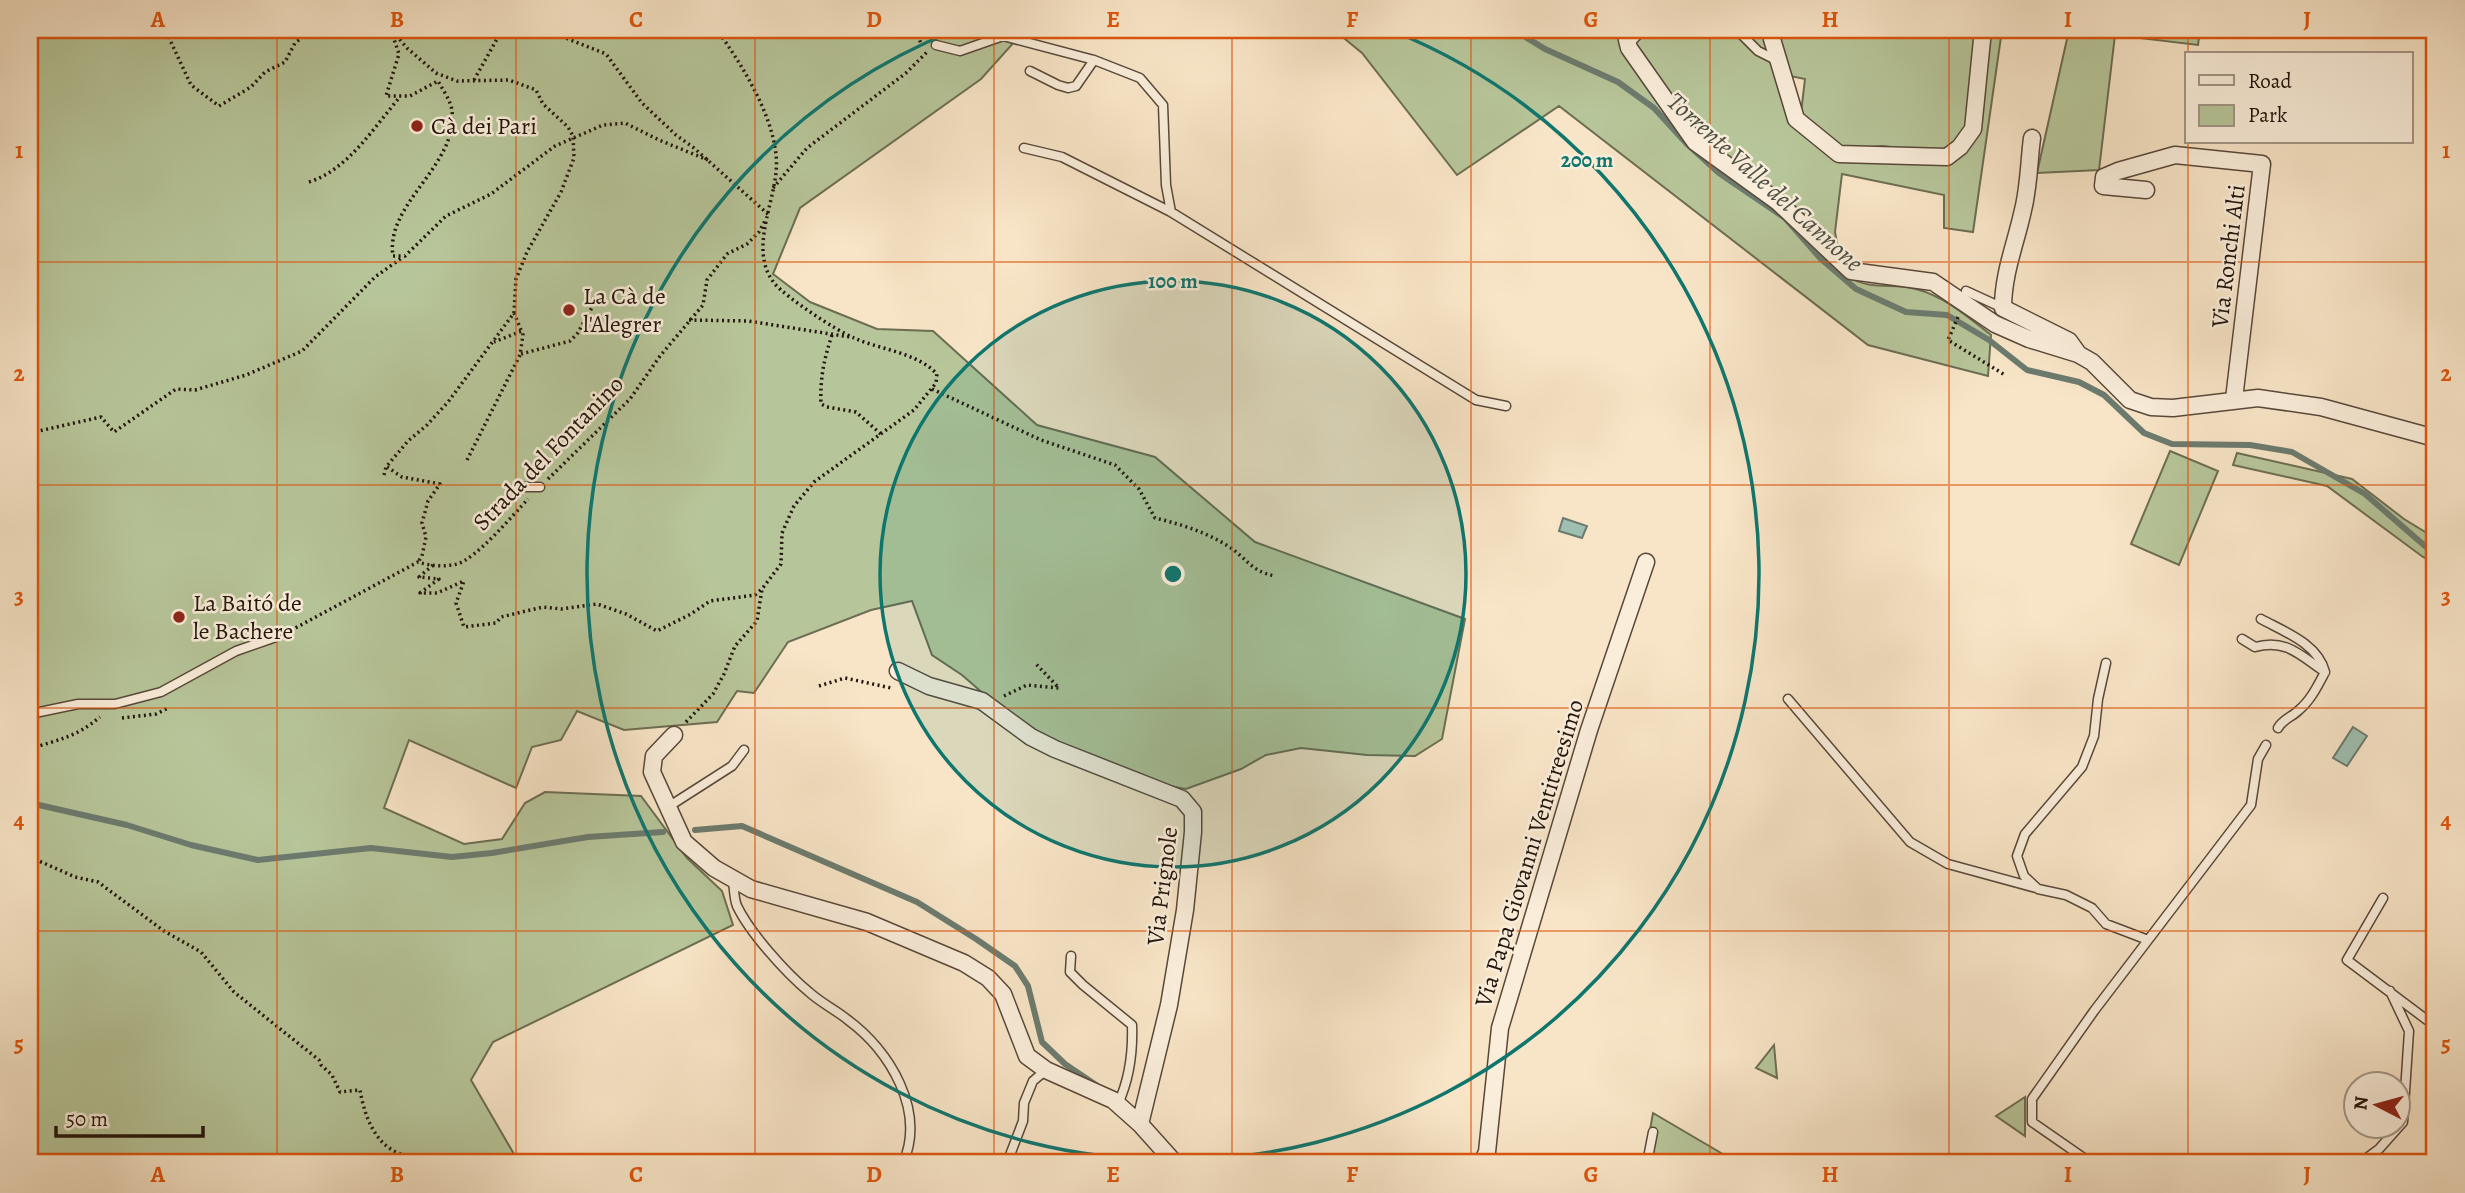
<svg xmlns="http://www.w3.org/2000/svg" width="2465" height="1193" font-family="Alegreya,serif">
<rect width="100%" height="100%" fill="#f8e5c7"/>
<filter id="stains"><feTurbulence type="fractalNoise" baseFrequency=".00286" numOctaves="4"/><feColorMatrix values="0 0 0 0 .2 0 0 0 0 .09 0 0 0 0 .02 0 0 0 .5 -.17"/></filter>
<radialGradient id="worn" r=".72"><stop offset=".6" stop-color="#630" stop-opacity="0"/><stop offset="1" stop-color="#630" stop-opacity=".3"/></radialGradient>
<path fill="#b7c69a" stroke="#6c6d52" stroke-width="2" d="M30,30H1025L981,79L800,208L773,274L810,302L877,329L933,331L1037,425L1155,457L1255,542L1465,619L1442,739L1415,756L1367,755L1301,748L1266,755L1241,769L1186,789L1159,784L1040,737L1001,709L962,675L932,655L912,601L871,610L788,642L754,693L737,691L717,722L624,730L577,711L561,740L532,747L516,788L409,740L384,808L464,844L502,839L525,803L545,792L641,796L687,858L722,891L733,925L493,1042L471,1080L518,1161L540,1163H30Z
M1334,30H1634L1620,40L1684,131L1658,112L1696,154L1730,183L1777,207L1847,276C1873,292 1891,282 1916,289C1946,297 1968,317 1991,335L1988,376L1868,345L1559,106L1457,175L1362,53Z
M1646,30H1769L1794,124L1836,157L1963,152L1987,30H2002L1973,232L1944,228V195L1842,174L1835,232L1838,249L1696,140L1632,42Z
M1778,30H1839L1858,33L1859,30H1978L1969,121L1957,141L1943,153L1882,146L1855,149L1838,146L1810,126L1801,113L1805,79L1790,76Z
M2069,30H2200L2198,45L2115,35L2099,170L2037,173Z
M2170,451L2218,471L2179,565L2131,544Z
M2237,453L2352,479L2404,519L2435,538V563L2423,557L2327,486L2233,465Z
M1774,1045L1777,1078L1756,1068Z
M2025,1097V1136L1996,1116Z
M1653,1113L1738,1163H1644Z"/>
<path fill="#9ebfb1" stroke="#6c7b6f" stroke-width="2" d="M1563,518L1587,526L1582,538L1559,531Z
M2353,727L2367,736L2347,766L2333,758Z"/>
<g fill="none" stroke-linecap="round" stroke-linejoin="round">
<path stroke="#6c7b6f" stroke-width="6" d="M1514,30L1545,49L1618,82L1654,108L1686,143L1719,173L1785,218L1821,259L1856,289L1906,312L1947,315L1989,340L2027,370L2079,382L2104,395L2144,433L2172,444L2250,445L2292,452L2365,494L2425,546L2435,553
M30,803L127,825L191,845L258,860L371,848L452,857L492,853L588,837L663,832
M695,830L742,826L917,902L976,939L1015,966L1028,986L1042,1042L1065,1064L1096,1085"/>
<g stroke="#58483a" stroke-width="11">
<path id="service" d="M1737,30L1758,51L1776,60
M936,45L960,51L1003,36L1094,60L1140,78L1163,105L1166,185L1171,212
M1030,71L1058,85L1068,88L1076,86L1094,60
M1024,148L1062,157L1171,212L1476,400L1506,406
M1966,291L2003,308
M517,487H540
M2261,619C2285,632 2318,644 2325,672
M2242,639L2255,647C2286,638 2301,656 2325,672C2318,685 2311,700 2299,710C2292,717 2283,719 2278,728
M2106,663L2098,699L2094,736L2082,767L2025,834L2017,856L2024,876L2038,889L2066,895L2092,908L2106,924L2148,940
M1788,699L1910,842L1948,864L2036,888
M30,714L78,704H115L161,692L236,651L276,637
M668,807L732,766L744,750
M733,880C734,888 734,899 737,906C750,933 786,973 809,992C821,1003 836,1010 848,1020C890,1051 926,1111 903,1163
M2383,898L2347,960L2435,1026
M1071,956L1070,972L1083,985L1132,1025C1133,1053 1130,1078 1118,1104
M1007,1163L1023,1121L1024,1103L1033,1081L1046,1070
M1647,1163L1653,1132
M2091,1163L2032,1122V1099L2094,1011L2251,805L2258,759L2266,745
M2360,1163L2379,1149L2403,1122L2409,1031L2390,991"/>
</g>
<g stroke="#58483a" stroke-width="19">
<path id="minor" d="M1637,30L1627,40L1629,48L1695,142L1778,202L1851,271L1933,282L1995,324L2029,339L2078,354L2092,362L2130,400L2151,407L2173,408L2258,398L2321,407L2435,438
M1772,30V39L1796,119L1839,154L1947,157L1960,147L1973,129L1983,30
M2032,138C2029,161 2029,186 2023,210C2016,243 2003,273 2003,308L2069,341L2077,352
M2146,190L2103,186L2104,177L2118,171L2175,155L2262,164L2234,399
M898,671L929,686L982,701L1031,737L1055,749L1182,799L1193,812V832L1185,910L1169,1005L1140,1124
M674,735L654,756L652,772L684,842L714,868L751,889L867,922L964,963L988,978L1003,994L1027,1056L1046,1070L1113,1100L1140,1124L1175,1163
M1482,1163L1487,1152L1500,1028L1589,730L1646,562"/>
</g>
<path stroke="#22140b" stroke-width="3.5" stroke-dasharray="2 3.5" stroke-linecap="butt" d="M104,30H108
M160,30L169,38L191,85L219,106L251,87L265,72L285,62L295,43L312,30
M391,30L399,54L386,96H410L438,81C443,90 451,101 452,111C458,166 385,203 393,256H405L446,216L491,194L555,146L603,125L625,123L659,140L708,160
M559,30L568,39L606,54L642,103L676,135L694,148L769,215
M916,30L921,44
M474,80L502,30
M309,182C348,170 374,127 400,97
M773,188L807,148L906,73L927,52
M514,313L521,330
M1958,317L1948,340L2005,375
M689,320L748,321L850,337
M832,335C824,359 820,378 821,404L827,407L856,412L882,435
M521,354L570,341L577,334L598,297
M932,389L1041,440L1115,465L1139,489L1155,518C1180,524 1206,532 1228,546C1247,558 1250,571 1275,576
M30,433L101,417L114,432L176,389L195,390L246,375L302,351L375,277L403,257
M467,460L520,355L523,335L522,331L494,342
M387,467L402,477L440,484L428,501L422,523L426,537L422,556L418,562
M384,475L386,467L408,441L427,425L448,402L514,313L516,279L527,252L561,192L574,158L573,136L568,127L543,104L536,90L509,80L457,81L436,73L407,48L392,30
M548,479L630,399L660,356L703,305L707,280L727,254L747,244L759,232L766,219
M433,565L419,577L439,579L420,593H437L464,581L456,603L464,627L496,623L501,617L543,607L561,609L597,604L626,614L657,631L691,614L710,601L755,595L762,589
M286,633L418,562C430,566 445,567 457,564C476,559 513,515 528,499
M819,686L845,678L891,688
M1004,696L1027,685L1059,688L1036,664
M122,718L156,714L168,708
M686,722L713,694L724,674L735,646L757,621L762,589L781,564L782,533L794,506L814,482L914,410L936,383L937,374C916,352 881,350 854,338C837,331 787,298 775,284C745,248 781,195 776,155C772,113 741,63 717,30
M30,749C59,739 75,738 100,717
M30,857L75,877L98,882L164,931L201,952L234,992L319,1060L321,1065L332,1075L340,1092L360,1090C364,1113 373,1141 396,1152C405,1156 414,1158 422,1163"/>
<use href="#service" stroke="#faeedb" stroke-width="8"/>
<use href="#minor" stroke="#faeedb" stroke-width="16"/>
</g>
<path fill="none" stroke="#de560c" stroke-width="2" stroke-opacity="0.55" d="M277,30V1163M516,30V1163M755,30V1163M994,30V1163M1232,30V1163M1471,30V1163M1710,30V1163M1949,30V1163M2188,30V54M2188,142V1163M30,262H2435M30,485H2435M30,708H2435M30,931H2435"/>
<circle cx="1173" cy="574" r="293" fill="#0f766e" fill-opacity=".12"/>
<g fill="none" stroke="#0f766e" stroke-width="3.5">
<circle cx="1173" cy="574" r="293"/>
<path d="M1393 31A586 586 0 1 1 953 31"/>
</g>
<g fill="#8f2418" stroke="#faeedb" stroke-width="2.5">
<circle cx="417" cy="126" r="7"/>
<circle cx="569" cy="310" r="7"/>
<circle cx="179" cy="617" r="7"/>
</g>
<g text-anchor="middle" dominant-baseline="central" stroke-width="5" stroke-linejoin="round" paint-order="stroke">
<g font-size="24" fill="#22140b" stroke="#faeedb" text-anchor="start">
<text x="431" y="126">Cà dei Pari</text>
<text x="583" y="296">La Cà de<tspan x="583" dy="28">l'Alegrer</tspan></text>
<text x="193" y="603">La Baitó de<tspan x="193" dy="28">le Bachere</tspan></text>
</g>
<g font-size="24" fill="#22140b" stroke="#faeedb">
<text transform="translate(2228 256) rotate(-83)">Via Ronchi Alti</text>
<text transform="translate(548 453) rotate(-46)">Strada del Fontanino</text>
<text transform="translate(1529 853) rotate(-73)">Via Papa Giovanni Ventitreesimo</text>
<text transform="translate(1162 886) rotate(-83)">Via Prignole</text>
</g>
<g font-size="26" font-style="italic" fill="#4d5045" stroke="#faeedb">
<text transform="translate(1765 182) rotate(42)">Torrente Valle del Cannone</text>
</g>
</g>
<circle cx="1173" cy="574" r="10" fill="#0f766e" stroke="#faeedb" stroke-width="3.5"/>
<g font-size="21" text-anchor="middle" font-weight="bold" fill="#0f766e" stroke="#faeedb" stroke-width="5" stroke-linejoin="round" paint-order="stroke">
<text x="1587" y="167">200 m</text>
<text x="1173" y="288">100 m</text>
</g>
<rect width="2465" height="1193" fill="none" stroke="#f8e5c7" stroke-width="77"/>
<rect x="2185" y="52" width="228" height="91" fill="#faeedb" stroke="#a49788" stroke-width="2"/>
<rect x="2199" y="75" width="35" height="10" fill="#faeedb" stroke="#a49788" stroke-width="2"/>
<text x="2248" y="88" font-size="21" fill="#22140b">Road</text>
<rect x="2199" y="105" width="35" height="21" fill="#b7c69a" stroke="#a49788" stroke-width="2"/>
<text x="2248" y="122" font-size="21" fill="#22140b">Park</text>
<g transform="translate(2377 1105) rotate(276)"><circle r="33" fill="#faeedb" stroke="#a49788" stroke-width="2"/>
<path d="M0-5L12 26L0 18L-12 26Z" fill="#8f2418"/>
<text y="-10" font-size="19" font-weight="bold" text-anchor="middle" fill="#22140b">N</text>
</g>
<path d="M56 1126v10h147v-10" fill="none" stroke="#22140b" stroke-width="3.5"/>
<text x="66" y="1126" font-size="21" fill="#22140b" stroke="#faeedb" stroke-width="5" paint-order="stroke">50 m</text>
<rect x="38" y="38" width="2388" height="1116" fill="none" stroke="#de560c" stroke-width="2.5"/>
<g font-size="23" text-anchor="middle" font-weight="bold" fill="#de560c">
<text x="158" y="27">A</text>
<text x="397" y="27">B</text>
<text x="636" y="27">C</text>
<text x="874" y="27">D</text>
<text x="1113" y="27">E</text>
<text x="1352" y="27">F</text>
<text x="1591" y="27">G</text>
<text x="1830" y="27">H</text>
<text x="2068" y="27">I</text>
<text x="2307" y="27">J</text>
<text x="19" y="158">1</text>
<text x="2446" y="158">1</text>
<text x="19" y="381">2</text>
<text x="2446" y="381">2</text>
<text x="19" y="604">3</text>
<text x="2446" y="604">3</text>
<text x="19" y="828">4</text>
<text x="2446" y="828">4</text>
<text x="19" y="1051">5</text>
<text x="2446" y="1051">5</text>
<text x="158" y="1182">A</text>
<text x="397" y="1182">B</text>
<text x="636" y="1182">C</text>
<text x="874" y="1182">D</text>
<text x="1113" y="1182">E</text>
<text x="1352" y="1182">F</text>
<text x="1591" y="1182">G</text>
<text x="1830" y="1182">H</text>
<text x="2068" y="1182">I</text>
<text x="2307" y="1182">J</text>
</g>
<rect width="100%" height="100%" filter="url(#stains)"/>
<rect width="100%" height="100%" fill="url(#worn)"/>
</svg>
